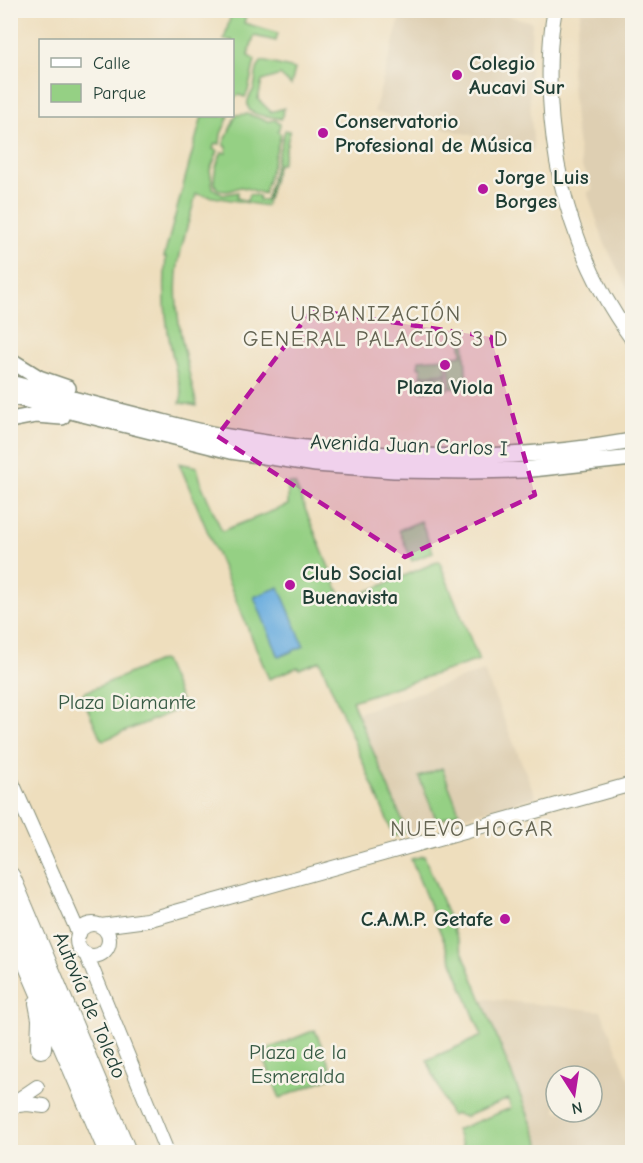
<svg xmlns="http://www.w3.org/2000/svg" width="643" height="1163" font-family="'Comic Neue',sans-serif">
<rect width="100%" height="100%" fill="#f7f3e8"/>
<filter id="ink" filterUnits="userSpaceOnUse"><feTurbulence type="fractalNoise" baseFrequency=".0167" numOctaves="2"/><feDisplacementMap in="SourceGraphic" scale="12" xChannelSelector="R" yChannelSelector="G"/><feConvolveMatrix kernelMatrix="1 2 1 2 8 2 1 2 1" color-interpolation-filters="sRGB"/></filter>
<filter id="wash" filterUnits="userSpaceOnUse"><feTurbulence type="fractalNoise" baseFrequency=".008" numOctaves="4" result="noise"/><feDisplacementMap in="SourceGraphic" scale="24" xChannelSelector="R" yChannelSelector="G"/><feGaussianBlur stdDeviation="1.35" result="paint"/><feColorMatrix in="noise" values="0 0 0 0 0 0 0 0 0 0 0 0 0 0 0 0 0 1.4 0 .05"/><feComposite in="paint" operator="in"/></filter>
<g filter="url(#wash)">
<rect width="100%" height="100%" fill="#eedebd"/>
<path fill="#decfb2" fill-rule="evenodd" d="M402,11H490L532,22L529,90L534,150L374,112Z
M581,11H632V298L604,242L587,192L592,190L587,174L583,170L581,163L576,134L571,70L573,52Z
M484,671L536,797L407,832L357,713Z
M480,998L601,1011L632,1086V1152H543ZM556,1076H592V1112H556Z"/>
<path fill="#95d084" stroke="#5a865c" stroke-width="1.5" d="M232,11H247L244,23L278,33L276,41L254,36L248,56L255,60L248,91L245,97L239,95L233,98L232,40H224Z
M262,61L295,69L291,85L280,75L262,81L258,99L271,112L284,108L281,119C271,115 244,118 248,101C248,98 253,92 254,88C257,78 254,70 262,61Z
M247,114L268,121L275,120L280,124L278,132L281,134L264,194C257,192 249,188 241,187C236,187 233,191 227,191C205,193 217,162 222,152L226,153L227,147L224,146V143L236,115Z
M202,116H229L221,134L220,144L215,143L213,149L218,151L210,170L213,188L223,195L238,192L237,198L247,201L249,194L259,196V200H266L285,130L290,131L282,164H278L266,206L196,194C190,218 182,241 178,265C171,310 187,363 197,406L180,403L182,394C169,345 161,309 166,257H164Z
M457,332H460L464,336L467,388H451L448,357L462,355L460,337L457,336Z
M445,358L447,373L421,375V367H418L419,360Z
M447,375L448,389L421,391L420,377Z
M179,463L197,467L202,486L222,531L288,505V483L295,484L343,602L439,561L479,660L352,701L407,832L394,836L320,661L299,669L298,667L269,679Z
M421,521L433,552L412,561L399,530Z
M161,660L164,661L183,705L182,708L104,740L101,739L82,696L83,693Z
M442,768L459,812L437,821L419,777Z
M424,856L543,1152H465L456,1130L511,1108L508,1099L465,1117L456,1114L451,1116L427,1060L482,1036L411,859Z
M315,1030L334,1076L280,1098L261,1052Z"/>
<path fill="#6baddf" stroke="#45758a" stroke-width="1.5" d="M279,587L304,646L279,657L254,597Z"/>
</g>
<g filter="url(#ink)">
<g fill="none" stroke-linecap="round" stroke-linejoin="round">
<g stroke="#868e78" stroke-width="16">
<path id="tertiary" d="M555,10C549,38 549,69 550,97C554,185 580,268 632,339
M10,778L79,934
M77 940a16 16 0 1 1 32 0a16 16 0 1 1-32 0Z
M101,926L147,920L632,784
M86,954L167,1152
M12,1104L37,1087
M10,1106L27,1104L44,1106"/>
</g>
<g stroke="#868e78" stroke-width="18">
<path id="secondary" d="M10,360L39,378L68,388
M10,383C57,395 104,407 151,419C174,425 198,432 222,436C356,459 498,465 632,441
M10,396L231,451L316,464L394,470L469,471L523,470L632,458
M10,420L36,415L62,417"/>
</g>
<g stroke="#868e78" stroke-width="22">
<path id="motorway" d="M10,877L126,1152
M10,922L109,1152
M39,1003L42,1019L41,1048"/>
</g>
<use href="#tertiary" stroke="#fff" stroke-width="14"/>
<use href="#secondary" stroke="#fff" stroke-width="15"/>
<use href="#motorway" stroke="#fff" stroke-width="20"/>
</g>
</g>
<path fill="#b5179e" fill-opacity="0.2" stroke="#b5179e" stroke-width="4.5" stroke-dasharray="12 8" stroke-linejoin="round" d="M312,310L491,337L535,495L405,557L217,436Z"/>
<g fill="#b5179e" stroke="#f7f3e8" stroke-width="2">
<circle cx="457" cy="75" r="6"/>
<circle cx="323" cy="133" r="6"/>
<circle cx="483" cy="189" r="6"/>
<circle cx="445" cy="365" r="6"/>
<circle cx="290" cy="585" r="6"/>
<circle cx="505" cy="919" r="6"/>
</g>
<g text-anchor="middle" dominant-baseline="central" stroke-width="5" stroke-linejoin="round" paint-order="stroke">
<g font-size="21" font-weight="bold" fill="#1f3d34" stroke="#f7f3e8" text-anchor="start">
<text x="469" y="63">Colegio<tspan x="469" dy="24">Aucavi Sur</tspan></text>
<text x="335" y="121">Conservatorio<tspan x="335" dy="24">Profesional de Música</tspan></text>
<text x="495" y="177">Jorge Luis<tspan x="495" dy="24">Borges</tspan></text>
<text x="445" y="387" text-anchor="middle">Plaza Viola</text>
<text x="302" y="573">Club Social<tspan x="302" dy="24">Buenavista</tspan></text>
<text x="493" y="919" text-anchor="end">C.A.M.P. Getafe</text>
</g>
<g font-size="21" fill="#1f3d34" stroke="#f7f3e8">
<text transform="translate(409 445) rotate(2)">Avenida Juan Carlos I</text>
<text transform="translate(90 1005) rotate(67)">Autovía de Toledo</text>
</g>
<g font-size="21" fill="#375a44" stroke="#f7f3e8">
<text x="127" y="702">Plaza Diamante</text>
<text x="298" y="1052">Plaza de la<tspan x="298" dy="24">Esmeralda</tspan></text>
</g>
<g font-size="22" letter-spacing="1.5" fill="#646452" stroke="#f7f3e8">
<text x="376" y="314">URBANIZACIÓN<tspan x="376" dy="25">GENERAL PALACIOS 3 D</tspan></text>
<text x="472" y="829">NUEVO HOGAR</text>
</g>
</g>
<rect width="643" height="1163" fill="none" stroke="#f7f3e8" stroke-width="36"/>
<rect x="39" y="39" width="195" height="78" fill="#f7f3e8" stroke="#a1aaa0" stroke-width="1.5"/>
<rect x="51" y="58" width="30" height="9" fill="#ffffff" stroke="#a1aaa0" stroke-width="1.5"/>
<text x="93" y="69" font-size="18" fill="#1f3d34">Calle</text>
<rect x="51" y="84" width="30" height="18" fill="#95d084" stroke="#a1aaa0" stroke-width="1.5"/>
<text x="93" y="99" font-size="18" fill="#1f3d34">Parque</text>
<g transform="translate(574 1094) rotate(168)"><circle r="28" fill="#f7f3e8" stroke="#a1aaa0" stroke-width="1.5"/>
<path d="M0-4.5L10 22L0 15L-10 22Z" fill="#b5179e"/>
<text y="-9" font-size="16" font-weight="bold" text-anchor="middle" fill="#1f3d34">N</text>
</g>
</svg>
